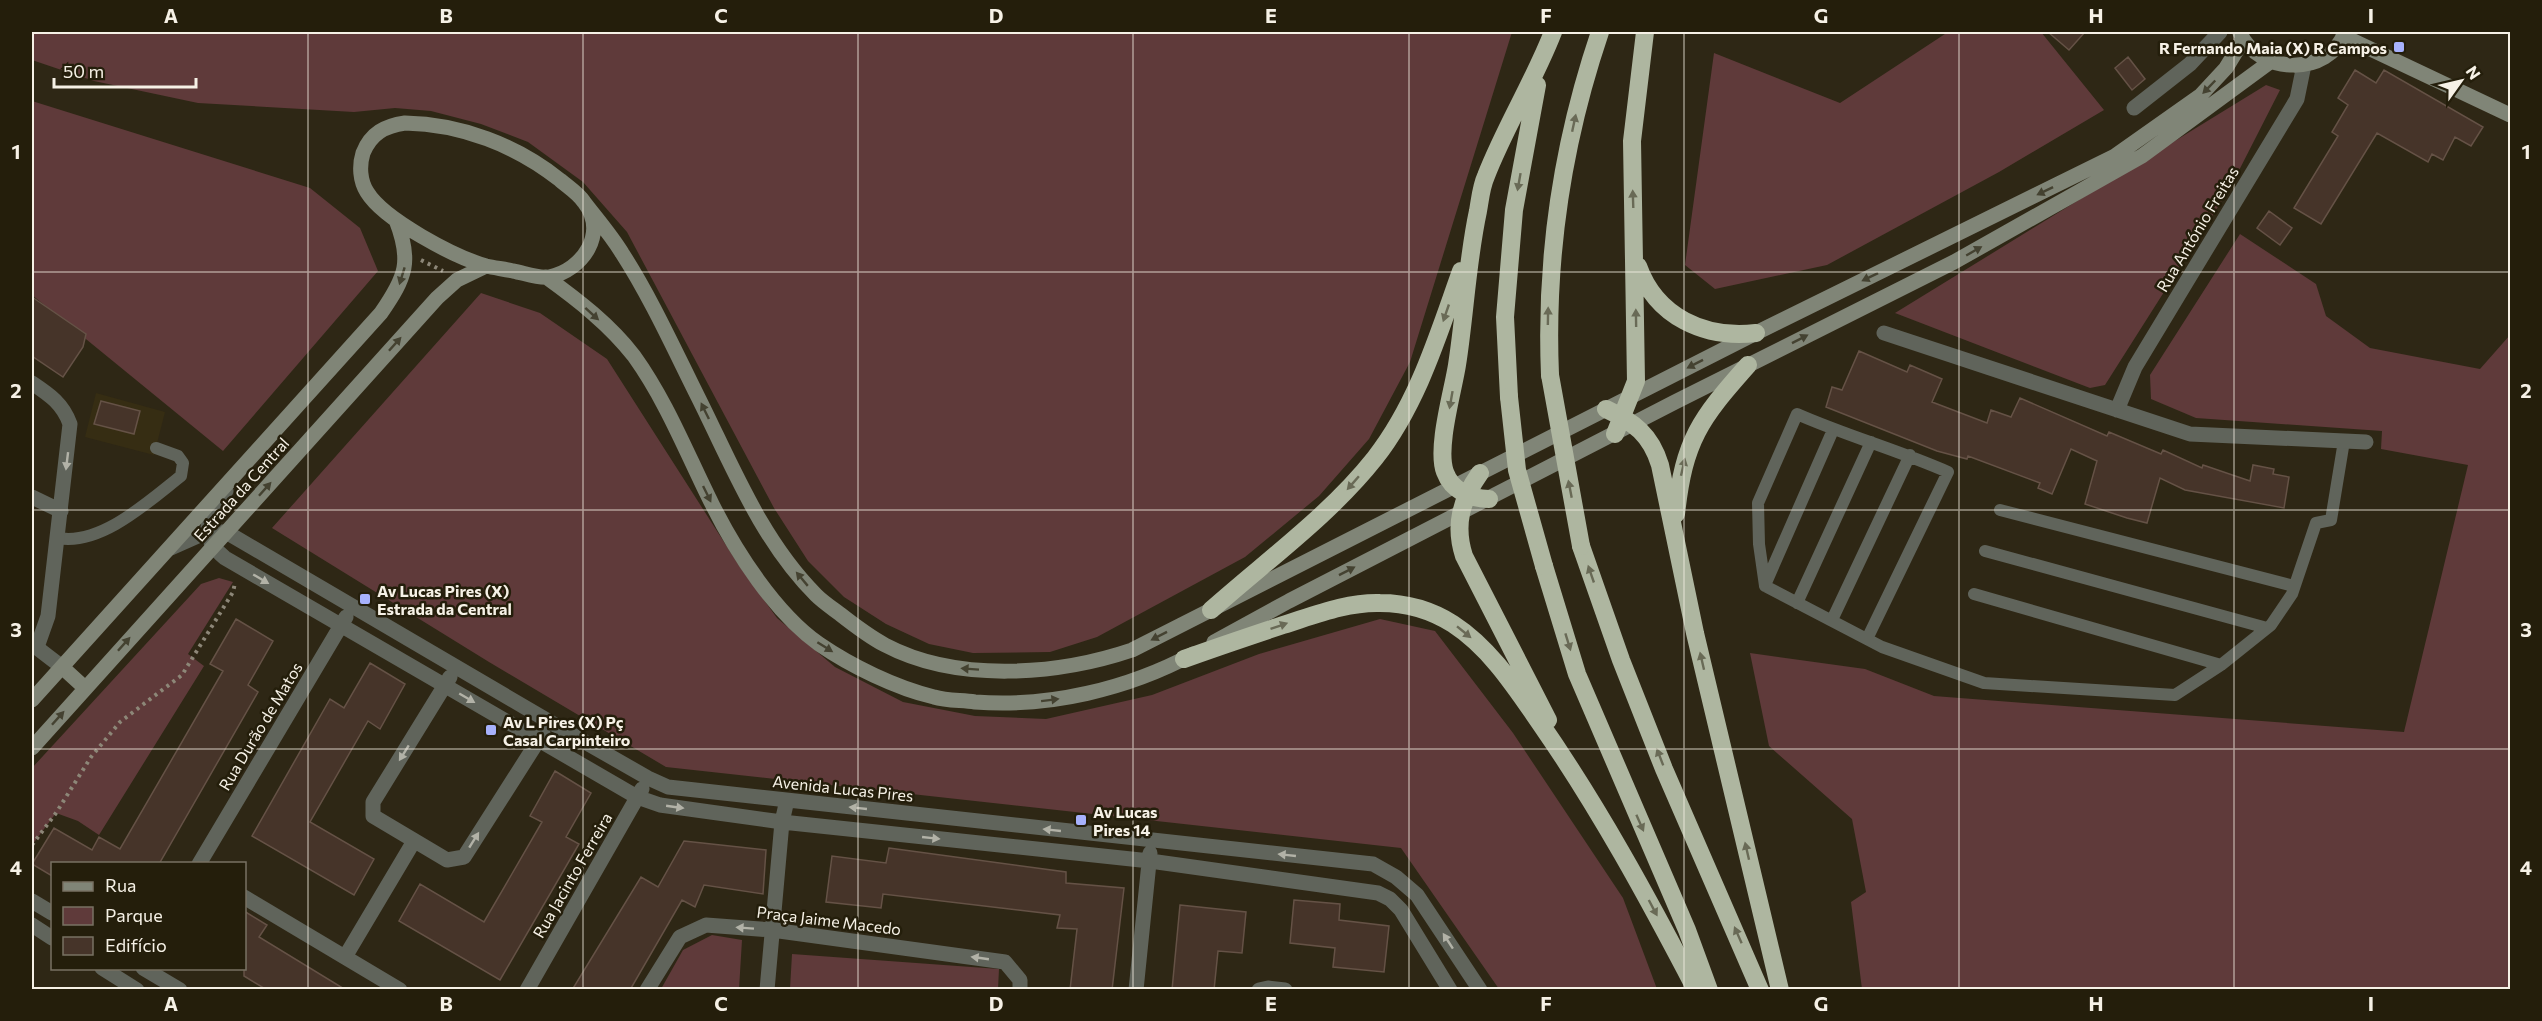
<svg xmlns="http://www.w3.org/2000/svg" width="2542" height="1021" font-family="Commissioner,sans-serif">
<rect width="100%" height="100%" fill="#2e2715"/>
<path fill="#362d13" d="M96,393L165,412L154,455L85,437Z"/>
<path fill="#5f3a3a" d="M32,32H1512L1410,362L1369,439L1319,496L1245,557L1097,637L1050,652L973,653L929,644L886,624L844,597L808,561L774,508L627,232L583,182L528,142L481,124L431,111L395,108L354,112L198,103L94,81L32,60Z
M1948,32H2041L2104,110L1999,172L1827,265L1715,289L1685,265L1714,53L1840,103Z
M2266,85L2280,90L2230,188L2105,385L2090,388L1895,313Z
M32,101L310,188L360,228L378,271L223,451L32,295Z
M2240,234L2316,284L2326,316L2370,348L2480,369L2510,335V989H1862L1851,902L1866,892L1852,819L1769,746L1750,653L1865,669L1934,696L2404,732L2468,465L2381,449L2382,431L2196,418L2151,399L2150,375Z
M481,293L540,313L607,359L740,567L777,618L835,667L903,702L975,716L1046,719L1152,695L1259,654L1380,619L1435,631L1513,733L1623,898L1657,989H1499L1401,848L666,767L489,662L272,528Z
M219,578L233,582L188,654L204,666L99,835L78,821L56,813L32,845V768L201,584Z
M712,935L742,940L739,989H661L683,950Z
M792,954L999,969L998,989H790Z"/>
<path fill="#463429" stroke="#655246" stroke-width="1.5" d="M2048,32H2085L2069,50Z
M2128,57L2145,79L2132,90L2115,68Z
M2355,70L2376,83L2384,70L2483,127L2471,146L2455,137L2443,160L2432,154L2428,162L2377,133L2321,224L2294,208L2338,136L2332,132L2348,105L2338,98Z
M2269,211L2292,228L2280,245L2257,228Z
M32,297L86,334L83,347L63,377L32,356Z
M1859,351L1907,372L1910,365L1942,379L1932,402L1987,423L1991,410L2011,417L2020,398L2107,436L2109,432L2161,454L2163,450L2202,468L2203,465L2250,481L2253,465L2274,469L2273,474L2289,477L2284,508L2185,490L2160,478L2147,523L2127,518L2085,504L2097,461L2071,449L2052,494L2038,488L2040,483L1968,456L1967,459L1937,451L1826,407L1832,387L1842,390Z
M101,401L140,411L134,434L94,424Z
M236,619L273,641L248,685L258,692L159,864H52V876L32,864L54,828L92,850L99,837L120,849L223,671L210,664Z
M370,663L405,684L380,729L368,721L310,822L374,859L354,895L252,836L330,699L344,708Z
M555,771L591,793L566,837L579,844L500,980L399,921L420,884L484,922L542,822L530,816Z
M684,841L766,850L763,894L704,885L695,907L682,900L630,990H572L641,877L658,887Z
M889,848L1066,872V883L1124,888L1112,990H1070L1077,929L1057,928L1060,915L883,894L881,908L826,902L832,856L886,863Z
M1294,900L1340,904L1339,920L1389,926L1384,972L1333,967L1335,948L1290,943Z
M1180,905L1246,912L1242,953L1218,951L1214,990H1172Z
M244,911L267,925L259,937L346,990H267L244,976Z"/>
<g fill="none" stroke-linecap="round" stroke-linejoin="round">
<path stroke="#8d8778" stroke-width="4" stroke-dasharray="3 4.5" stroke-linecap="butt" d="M421,260L443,271
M32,845L56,813L91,757L120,722L182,675L233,592L235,583"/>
<path stroke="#60645b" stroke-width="12" d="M2000,510L2294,586
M58,538C101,546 149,501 181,476L183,463L178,456L156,448
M1985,551L2267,628
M1765,585L1833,430
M1765,586L1882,647L1984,683L2175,695L2221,665L2271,625L2292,594L2316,523L2331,520L2344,441
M1765,586L1759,544L1758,503L1797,414C1847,436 1898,450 1948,472L1867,639
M1974,594L2221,665
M1797,603L1871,442
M1832,620L1910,455"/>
<path stroke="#60645b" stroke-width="15" d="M2134,108L2190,64L2220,32
M1884,333L2190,434L2366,442
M32,383C50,395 63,404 70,424L48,616L37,647
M2117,410L2135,367L2297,99L2304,65
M226,491C209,517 196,535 225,558L637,797L660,805L782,822L1150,861L1378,893L1390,899L1401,910L1450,990
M32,497L61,511
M171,548L207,532H226L550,722L648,778L668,787L1373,864L1396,877L1417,895L1480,990
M32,644L62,667
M450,677L373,802V816L447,860L464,857L543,733
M199,864L346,617
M244,897L400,990
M32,901L52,913
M32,925L52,938
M345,957L414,841
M102,968L137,990
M143,968L180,990
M527,990L642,789
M647,990L680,937L706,925L772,930L1005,962L1020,980V990
M767,990L782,822L787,800
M1136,990L1150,853
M1259,990L1268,988L1285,990"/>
<path stroke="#808577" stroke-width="15" d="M2240,33C2259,75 2329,77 2345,32
M2343,36L2510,115
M405,123C461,124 516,145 560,180C568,187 578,193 584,202C608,233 583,270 549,277C539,279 524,273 513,271C504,269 495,268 486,266C455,257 384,220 367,192C360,181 359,166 363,153C371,133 385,126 405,123Z
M584,202C597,219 611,235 622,253C651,298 674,349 698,397C732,465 761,540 816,595C823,602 832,608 840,614C854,625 870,637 885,645C957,683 1058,675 1132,650L1756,333L2115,156L2200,96L2226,68L2243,40
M546,277C578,300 610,325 634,356C667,402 687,454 712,504C736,552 775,613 819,644C851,666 896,688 934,697C947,701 961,700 975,702C1048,708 1128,689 1193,654
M1214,642L1289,601L1675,402L1954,262L2142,156L2270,62
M62,667L85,688
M32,700L381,313C406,277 412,261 396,220
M32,748L437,298L457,280L486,266"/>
<path stroke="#aeb6a0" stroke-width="18" d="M1638,266C1656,317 1705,339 1756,333
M1550,375C1545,256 1562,144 1600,32
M1509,397L1505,317L1514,210L1537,85
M1606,409C1634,422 1651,435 1660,465L1695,633L1780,990
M1615,434L1636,381L1632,141L1645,32
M1480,473C1461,500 1454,525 1464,556L1548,720
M1489,499C1470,498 1452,491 1445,472C1436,448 1453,391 1457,365C1465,314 1467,262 1478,211C1480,200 1481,187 1486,176C1505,127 1534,81 1553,32
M1676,514C1684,440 1700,419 1748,365
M1581,546L1621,660L1664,769L1760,990
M1544,566L1577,674L1687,930L1709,990
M1211,610C1266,561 1330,515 1375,458C1418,403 1438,335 1461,271
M1184,659C1217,647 1250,636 1283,625C1315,615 1347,602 1380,603C1407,603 1431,610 1453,624C1490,648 1515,687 1540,723C1599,808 1648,898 1696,990"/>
<path stroke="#aeb6a0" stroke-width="18" d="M1550,375L1581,546
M1509,397L1517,470L1544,566"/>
</g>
<defs><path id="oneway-solid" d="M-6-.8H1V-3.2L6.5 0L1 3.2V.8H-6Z" transform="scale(1.5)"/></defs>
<g fill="#444231">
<use href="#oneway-solid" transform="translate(2209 87) rotate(134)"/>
<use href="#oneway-solid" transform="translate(2045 191) rotate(154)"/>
<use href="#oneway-solid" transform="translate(1974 251) rotate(-30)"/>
<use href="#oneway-solid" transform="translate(402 276) rotate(107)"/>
<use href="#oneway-solid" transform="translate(1870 277) rotate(154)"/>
<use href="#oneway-solid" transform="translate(592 314) rotate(42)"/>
<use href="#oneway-solid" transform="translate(1800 339) rotate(-27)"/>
<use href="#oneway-solid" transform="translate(395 344) rotate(-48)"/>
<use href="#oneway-solid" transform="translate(1695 364) rotate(153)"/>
<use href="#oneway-solid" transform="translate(705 411) rotate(-116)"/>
<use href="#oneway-solid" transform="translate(265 489) rotate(-48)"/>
<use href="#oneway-solid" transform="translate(707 494) rotate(64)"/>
<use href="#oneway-solid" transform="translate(1347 571) rotate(-27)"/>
<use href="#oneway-solid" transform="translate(802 579) rotate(-130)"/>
<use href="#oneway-solid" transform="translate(1159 636) rotate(153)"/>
<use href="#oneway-solid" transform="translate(124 644) rotate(-48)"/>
<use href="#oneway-solid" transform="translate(825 647) rotate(32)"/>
<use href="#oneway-solid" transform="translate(970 669) rotate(-176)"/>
<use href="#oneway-solid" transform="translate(1050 700) rotate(-7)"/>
<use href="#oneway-solid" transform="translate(58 718) rotate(-48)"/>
</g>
<g fill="#696a56">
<use href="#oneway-solid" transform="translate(1574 123) rotate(-78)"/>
<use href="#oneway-solid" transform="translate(1519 182) rotate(100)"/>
<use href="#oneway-solid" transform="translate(1633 199) rotate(-92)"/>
<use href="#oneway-solid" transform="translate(1446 313) rotate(109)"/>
<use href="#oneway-solid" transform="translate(1548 316) rotate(-89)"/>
<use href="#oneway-solid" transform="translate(1636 318) rotate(-91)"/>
<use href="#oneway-solid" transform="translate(1451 400) rotate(100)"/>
<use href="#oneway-solid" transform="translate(1683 467) rotate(-77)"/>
<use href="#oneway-solid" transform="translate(1353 483) rotate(131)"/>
<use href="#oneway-solid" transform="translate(1570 489) rotate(-101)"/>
<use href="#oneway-solid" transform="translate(1591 574) rotate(-109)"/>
<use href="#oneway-solid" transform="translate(1279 626) rotate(-19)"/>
<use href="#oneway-solid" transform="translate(1464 632) rotate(39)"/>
<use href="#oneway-solid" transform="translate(1568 642) rotate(73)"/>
<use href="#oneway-solid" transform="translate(1702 661) rotate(-103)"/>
<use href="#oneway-solid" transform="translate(1660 757) rotate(-111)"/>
<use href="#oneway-solid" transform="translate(1640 823) rotate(66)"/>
<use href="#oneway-solid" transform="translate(1747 851) rotate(-103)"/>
<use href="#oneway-solid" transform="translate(1653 908) rotate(62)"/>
<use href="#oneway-solid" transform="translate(1738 935) rotate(-114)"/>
</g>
<g fill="#b2b2a7">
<use href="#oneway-solid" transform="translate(67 461) rotate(97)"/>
<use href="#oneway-solid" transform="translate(261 579) rotate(30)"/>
<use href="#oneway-solid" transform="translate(467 698) rotate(30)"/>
<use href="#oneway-solid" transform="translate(404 753) rotate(122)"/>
<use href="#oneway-solid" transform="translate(675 807) rotate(8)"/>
<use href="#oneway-solid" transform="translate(858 808) rotate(-174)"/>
<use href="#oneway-solid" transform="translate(1052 830) rotate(-174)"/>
<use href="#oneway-solid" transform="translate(931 838) rotate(6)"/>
<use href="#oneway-solid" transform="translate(474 840) rotate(-58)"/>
<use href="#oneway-solid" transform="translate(1287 855) rotate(-174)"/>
<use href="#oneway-solid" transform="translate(745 928) rotate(-176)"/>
<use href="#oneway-solid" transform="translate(1448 941) rotate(-123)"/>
<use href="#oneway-solid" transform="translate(980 958) rotate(-172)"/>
</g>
<path fill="none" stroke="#f6f1e6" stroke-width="1.5" stroke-opacity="0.55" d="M308,32V990M583,32V990M858,32V990M1133,32V990M1409,32V990M1684,32V990M1959,32V990M2234,32V990M32,272H2510M32,510H2510M32,749H2510"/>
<g fill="#a7b1fc" stroke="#241e0b" stroke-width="2">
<rect x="2393" y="41" width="12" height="12" rx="3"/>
<rect x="359" y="593" width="12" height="12" rx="3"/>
<rect x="485" y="724" width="12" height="12" rx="3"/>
<rect x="1075" y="814" width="12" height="12" rx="3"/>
</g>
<g text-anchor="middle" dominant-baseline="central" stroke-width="5" stroke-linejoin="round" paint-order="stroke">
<g font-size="16" font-weight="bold" fill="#f6f1e6" stroke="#241e0b" text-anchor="start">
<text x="2387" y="47" text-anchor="end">R Fernando Maia (X) R Campos</text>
<text x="377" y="590">Av Lucas Pires (X)<tspan x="377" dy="18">Estrada da Central</tspan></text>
<text x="503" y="721">Av L Pires (X) Pç<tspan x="503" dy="18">Casal Carpinteiro</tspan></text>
<text x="1093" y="811">Av Lucas<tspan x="1093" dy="18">Pires 14</tspan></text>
</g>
<g font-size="16" fill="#f6f1e6" stroke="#241e0b">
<text transform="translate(2197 229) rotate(-59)">Rua António Freitas</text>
<text transform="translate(241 489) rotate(-48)">Estrada da Central</text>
<text transform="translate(260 726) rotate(-59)">Rua Durão de Matos</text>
<text transform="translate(843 788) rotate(6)">Avenida Lucas Pires</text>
<text transform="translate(572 875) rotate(-60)">Rua Jacinto Ferreira</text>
<text transform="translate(829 920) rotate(7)">Praça Jaime Macedo</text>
</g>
</g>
<rect width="2542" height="1021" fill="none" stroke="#241e0b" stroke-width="66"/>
<rect x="51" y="862" width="195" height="108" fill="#241e0b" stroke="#787263" stroke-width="1.5"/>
<rect x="63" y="882" width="30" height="9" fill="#808577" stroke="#787263" stroke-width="1.5"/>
<text x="105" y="892" font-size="18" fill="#f6f1e6">Rua</text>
<rect x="63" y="907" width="30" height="18" fill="#5f3a3a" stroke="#787263" stroke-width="1.5"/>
<text x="105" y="922" font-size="18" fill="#f6f1e6">Parque</text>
<rect x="63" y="937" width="30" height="18" fill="#463429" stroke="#787263" stroke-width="1.5"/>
<text x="105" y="952" font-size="18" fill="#f6f1e6">Edifício</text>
<g transform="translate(2461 81) rotate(56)" stroke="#241e0b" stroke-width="4.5" paint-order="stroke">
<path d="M0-4.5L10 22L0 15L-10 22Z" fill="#f6f1e6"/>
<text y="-9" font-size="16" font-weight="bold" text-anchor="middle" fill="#f6f1e6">N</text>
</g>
<path d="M54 78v9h142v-9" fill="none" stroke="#f6f1e6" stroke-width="3"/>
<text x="63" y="78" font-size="18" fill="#f6f1e6" stroke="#241e0b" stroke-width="4.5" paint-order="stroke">50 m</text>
<rect x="33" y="33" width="2476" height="955" fill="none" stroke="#f6f1e6" stroke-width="2"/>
<g font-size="20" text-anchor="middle" font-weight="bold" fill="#f6f1e6">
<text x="171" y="23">A</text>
<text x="446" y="23">B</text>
<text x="721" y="23">C</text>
<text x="996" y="23">D</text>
<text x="1271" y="23">E</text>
<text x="1546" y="23">F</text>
<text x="1821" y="23">G</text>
<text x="2096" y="23">H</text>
<text x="2371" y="23">I</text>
<text x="16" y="159">1</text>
<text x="2526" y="159">1</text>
<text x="16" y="398">2</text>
<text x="2526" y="398">2</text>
<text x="16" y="637">3</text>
<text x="2526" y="637">3</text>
<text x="16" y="875">4</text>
<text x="2526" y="875">4</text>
<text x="171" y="1011">A</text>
<text x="446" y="1011">B</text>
<text x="721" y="1011">C</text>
<text x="996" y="1011">D</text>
<text x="1271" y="1011">E</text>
<text x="1546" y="1011">F</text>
<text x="1821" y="1011">G</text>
<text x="2096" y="1011">H</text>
<text x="2371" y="1011">I</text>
</g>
</svg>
